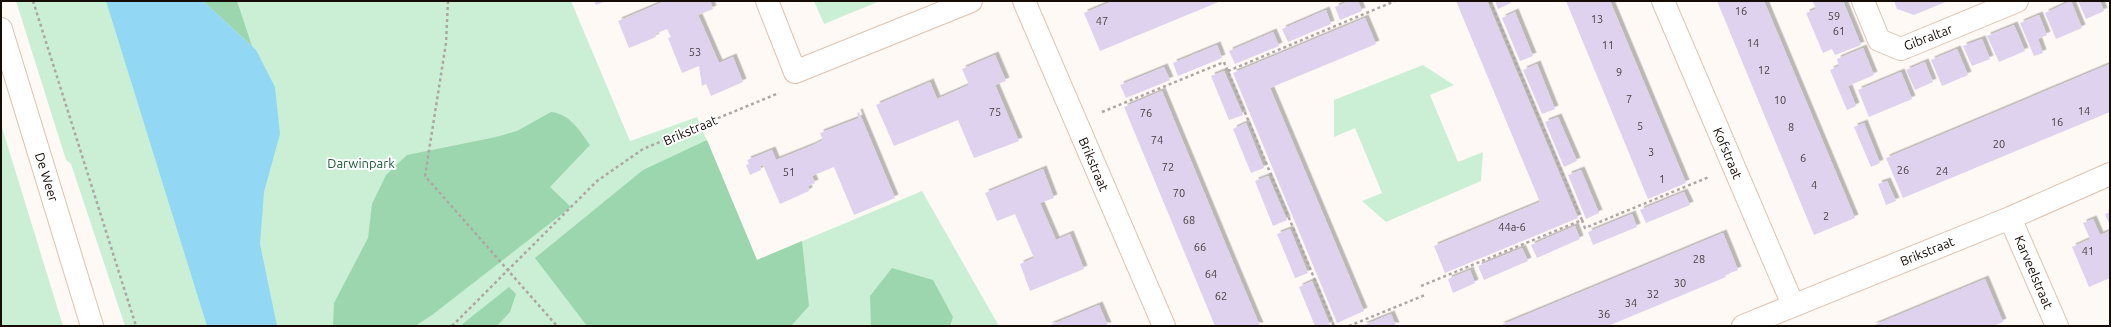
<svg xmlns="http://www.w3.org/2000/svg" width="2111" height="327" font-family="Ubuntu,sans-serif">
<defs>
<filter id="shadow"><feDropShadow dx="3.5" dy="-3.5" stdDeviation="0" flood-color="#0004"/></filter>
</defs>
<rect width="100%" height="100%" fill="#fff9f5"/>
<path fill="#cbefd5" d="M16,1H571L630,141L697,117L757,260L922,191L999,326H125L71,164L66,160Z
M814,1H880L824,24Z
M1423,65L1454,85L1430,95L1458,162L1483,152L1481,181L1386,222L1362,201L1382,193L1355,128L1334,137V100Z
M1,124L63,326H1Z"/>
<path fill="#9cd6ae" d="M203,1H237L252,46Z
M551,112C570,114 579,130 590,145L550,187L571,207L432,315L415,326H333L334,303L368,238L372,204L386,175L407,155L496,137L517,131Z
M707,140L757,260L802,241L809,306L791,326H587L535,258L643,170Z
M892,268L933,280L953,317L950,326H871L870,296Z
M509,287L516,294L510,312L497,326H460Z"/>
<path fill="#92d8f5" d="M106,1H203L256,50L275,87L280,134L264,192L260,244L277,326H207Z"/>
<path fill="#dfd2ee" filter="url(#shadow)" d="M594,1H606L596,5Z
M665,1H710L713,9L698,15L702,24L719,63L733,57L743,82L711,96L706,84L702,86L699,66L682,73L668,38L671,37L667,29L655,34L656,37L629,48L618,21Z
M1113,1H1221L1100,51L1084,13Z
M1349,1H1358L1362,11L1340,20L1335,7Z
M1456,1H1487L1578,218L1445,273L1434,246L1540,202Z
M1495,1H1510L1511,3L1498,9Z
M1566,1H1610L1686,183L1648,199Z
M1717,1H1764L1855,218L1814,235Z
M1816,1H1843L1861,45L1835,55L1832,49L1823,53L1806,13L1816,9L1813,2Z
M1894,1H1948L1914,15L1897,9Z
M2071,1L2082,28L2056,39L2045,13Z
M2078,1H2100L2104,11L2086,19Z
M1326,10L1331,24L1288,42L1282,29Z
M1515,12L1533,56L1520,61L1502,18Z
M2039,15L2047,35L2038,39L2043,53L2034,56L2020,23Z
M1365,18L1376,44L1270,88L1364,311L1337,323L1233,73Z
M2014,25L2025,51L1999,62L1987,36Z
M1273,32L1279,46L1235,64L1229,51Z
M1982,39L1990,59L1972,66L1963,46Z
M1217,45L1222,58L1178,76L1173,63Z
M1863,48L1874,75L1848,86L1856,106L1847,110L1830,70L1839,66L1837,59Z
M1957,49L1968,75L1942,86L1931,60Z
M995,55L1006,81L995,85L1019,141L974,158L958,120L894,146L876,105L930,82L937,99L969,85L962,69Z
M1925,62L1933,82L1915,90L1906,70Z
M1537,64L1555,109L1542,114L1523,70Z
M2110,64V112L1903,198L1886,158Z
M1164,67L1170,80L1126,98L1120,85Z
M1224,71L1243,115L1229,120L1211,76Z
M1901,72L1912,99L1869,117L1858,90Z
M1162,91L1228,250L1260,326H1215L1124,107Z
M859,112L895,198L854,215L834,167L812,176L815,183L808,186L809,191L780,204L763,165L760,166L761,170L750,175L746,165L749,164L747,160L772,150L776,160L811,146L823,140L820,133L859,118L857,113Z
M1558,117L1577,161L1564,167L1545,122Z
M1246,123L1264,168L1251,173L1233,129Z
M1864,123L1880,163L1871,167L1854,127Z
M1043,169L1054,198L1040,203L1056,240L1070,234L1084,269L1030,291L1020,264L1034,258L1015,214L997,221L985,193Z
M1581,170L1599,213L1586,219L1568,175Z
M1268,176L1287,220L1273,226L1255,181Z
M1887,181L1896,201L1886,205L1878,184Z
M1684,192L1690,205L1646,223L1640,210Z
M2110,212V226L2105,214Z
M1632,214L1637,227L1593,245L1588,232Z
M2093,219L2100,235L2110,231V278L2089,287L2072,247L2090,239L2083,223Z
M1575,226L1580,239L1537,258L1531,245Z
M1290,229L1308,273L1295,278L1277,234Z
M1723,233L1738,270L1725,275L1726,277L1608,326H1499Z
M1522,248L1528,261L1484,280L1478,266Z
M1470,270L1475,283L1453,293L1448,279Z
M1985,279L2003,322L1994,326H1872Z
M1312,281L1330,325L1329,326H1315L1299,287Z
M1099,305L1108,326H1048Z
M1391,314L1396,326H1362L1369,323Z"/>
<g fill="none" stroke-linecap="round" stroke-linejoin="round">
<g stroke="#dec2af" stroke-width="24">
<path id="minor" d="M767,1L795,72L971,1
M1024,1L1164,326
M1663,1L1793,305
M1863,1L1879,40L1901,49L2017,1
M1,29L92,326
M2010,218L2057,326
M1743,326L2010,218L2110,174"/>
</g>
<path stroke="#ada6a2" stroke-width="2.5" stroke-dasharray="3 3" stroke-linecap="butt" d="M33,1L136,326
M448,1L446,43L425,176L557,326
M1228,71L1395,1
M1102,112L1224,62L1334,326
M1582,220L1585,228L1709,177
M1421,286L1582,220L1490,1
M452,326L597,181L643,149L779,93
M1349,326L1425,295"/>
<use href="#minor" stroke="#fff" stroke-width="22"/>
</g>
<g text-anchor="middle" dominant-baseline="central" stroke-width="4" stroke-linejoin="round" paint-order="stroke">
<g font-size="11" fill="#483e40">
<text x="1741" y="11">16</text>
<text x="1834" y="16">59</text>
<text x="1597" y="19">13</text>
<text x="1102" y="21">47</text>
<text x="1839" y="31">61</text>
<text x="1753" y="43">14</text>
<text x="1608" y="45">11</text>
<text x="695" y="52">53</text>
<text x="1764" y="70">12</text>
<text x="1619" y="72">9</text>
<text x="1629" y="99">7</text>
<text x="1780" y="100">10</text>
<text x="2084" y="111">14</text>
<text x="995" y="112">75</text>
<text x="1146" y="113">76</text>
<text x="2057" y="122">16</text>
<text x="1640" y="126">5</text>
<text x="1791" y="127">8</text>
<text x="1157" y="140">74</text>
<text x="1999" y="144">20</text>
<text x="1651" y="152">3</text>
<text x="1803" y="158">6</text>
<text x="1168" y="167">72</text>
<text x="1903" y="170">26</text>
<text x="1942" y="171">24</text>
<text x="789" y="172">51</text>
<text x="1662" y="179">1</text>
<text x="1814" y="185">4</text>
<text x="1179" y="193">70</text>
<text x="1826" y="216">2</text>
<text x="1189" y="220">68</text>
<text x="1512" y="227">44a-6</text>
<text x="1200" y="247">66</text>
<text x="2088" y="251">41</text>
<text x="1699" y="259">28</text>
<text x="1211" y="274">64</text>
<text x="1680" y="283">30</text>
<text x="1653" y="294">32</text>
<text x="1221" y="296">62</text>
<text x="1631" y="303">34</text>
<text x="1604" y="314">36</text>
</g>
<g font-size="13" fill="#150c06" stroke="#fff">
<text transform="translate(1928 37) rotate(-21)">Gibraltar</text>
<text transform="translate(690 130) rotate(-23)">Brikstraat</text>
<text transform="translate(1728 153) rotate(67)">Kofstraat</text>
<text transform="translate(1094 164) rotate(67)">Brikstraat</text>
<text transform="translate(47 177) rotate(73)">De Weer</text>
<text transform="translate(1927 251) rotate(-22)">Brikstraat</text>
<text transform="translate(2034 272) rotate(67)">Karveelstraat</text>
</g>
<g font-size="13" fill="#1c5c37" stroke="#fff">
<text x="361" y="163">Darwinpark</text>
</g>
</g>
<rect width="2111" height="327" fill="none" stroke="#150c06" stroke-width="4"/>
</svg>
